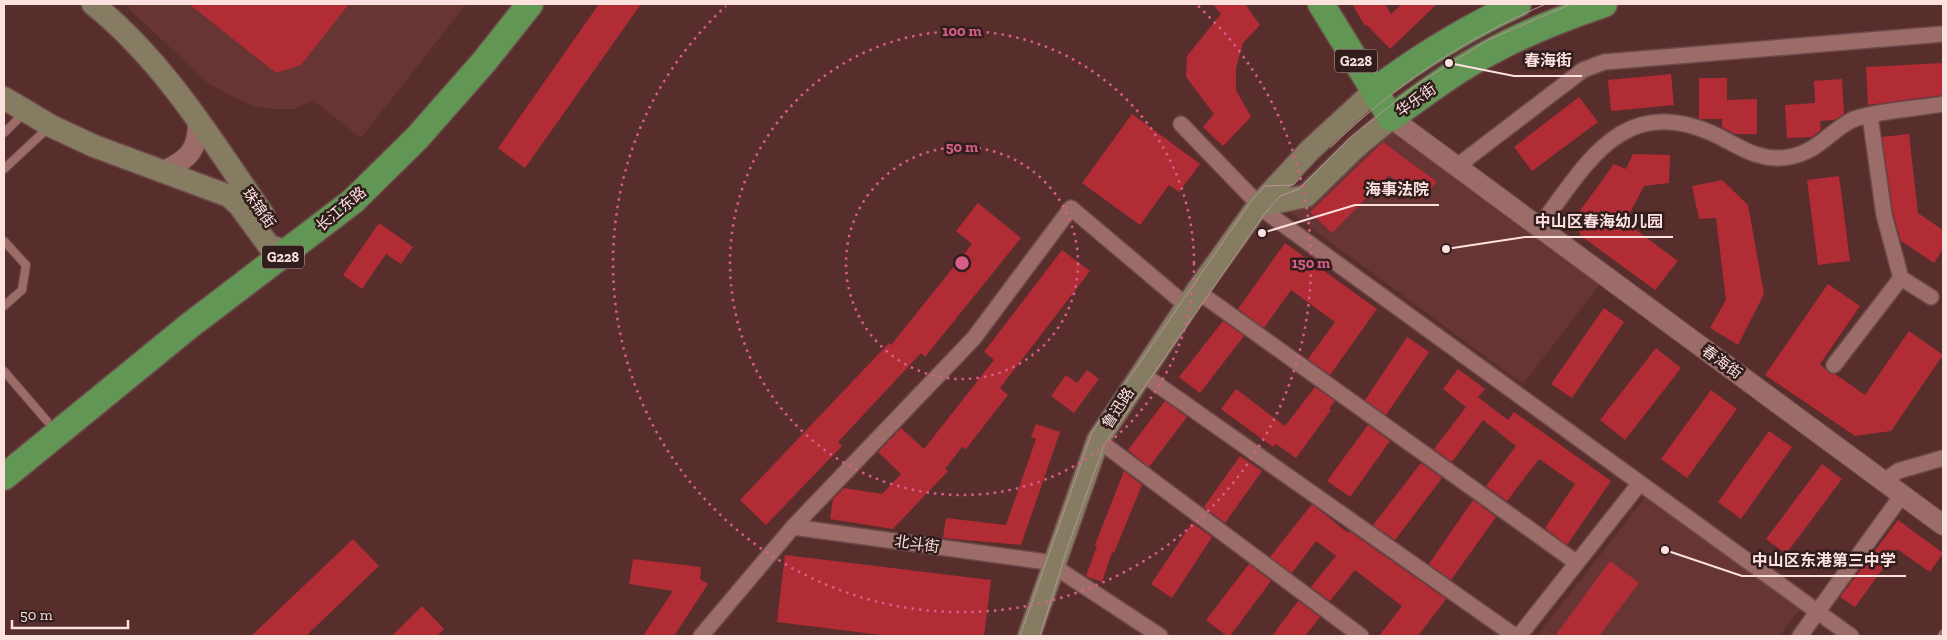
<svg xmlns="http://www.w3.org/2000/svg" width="1947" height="640" font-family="'Zilla Slab','Noto Sans SC',serif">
<rect width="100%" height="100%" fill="#582e2d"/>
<path fill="#673634" d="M124,4H466L361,138L313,100L295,109H271L254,106L235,98L208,83Z
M1387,125L1600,284L1523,384L1291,213Z
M1650,491L1800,609L1779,636H1537Z"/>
<path fill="#b12c34" d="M189,4H349L301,65L276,73Z
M599,4H641L525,168L498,148Z
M1213,4H1245L1260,25L1243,43L1236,68V90L1251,117L1223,146L1203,127L1214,114L1186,77L1187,56L1221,14Z
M1352,4H1385L1391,14L1402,4H1437L1390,49L1367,25L1365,26Z
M1943,63V95L1868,105L1866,67Z
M1671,74L1674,105L1611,111L1608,80Z
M1699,78H1727V100L1757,99V134H1735L1722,127V119H1699Z
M1842,79L1844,114L1834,120L1820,121L1821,130L1812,137L1787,138L1785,105L1815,103L1814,81Z
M1579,97L1598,122L1532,171L1514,147Z
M1132,114L1200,164L1179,192L1169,185L1140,225L1082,183Z
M1909,134L1918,213L1943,230V249L1934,263L1901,241L1893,213L1882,137Z
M1383,142L1437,182L1421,200L1389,175L1332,233L1310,212Z
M1633,154L1670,155L1669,183L1644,186L1625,222L1678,261L1655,290L1581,236L1574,219L1614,164L1626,169Z
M1839,176L1850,261L1818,265L1807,180Z
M1722,180L1748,205L1764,294L1738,345L1710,328L1726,300L1716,218L1699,219L1692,186Z
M978,203L1021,238L925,357L921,353L838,442L842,446L766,525L740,500L889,343L891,345L972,244L956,231Z
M379,223L413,247L401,264L386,254L362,289L343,275Z
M1285,243L1377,309L1330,375L1308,359L1335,322L1291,290L1264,328L1238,309Z
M1062,250L1090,271L1000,388L1008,395L966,449L962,447L945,469L948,471L893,529L830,519L833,499L844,488L882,494L901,474L878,452L901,428L924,449L994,360L984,352Z
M1828,284L1860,306L1820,364L1829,373L1835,374L1865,395L1909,331L1943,355L1891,431L1855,436L1765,375Z
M1604,308L1624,322L1572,398L1551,384Z
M1223,321L1244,336L1200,393L1179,377Z
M1407,337L1429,352L1386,415L1365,400Z
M1656,348L1681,368L1625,440L1600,420Z
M1458,369L1485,389L1478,397L1508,420L1514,412L1611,481L1567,545L1545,528L1575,484L1539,459L1507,501L1486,486L1516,446L1483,420L1452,462L1434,449L1466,407L1443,389Z
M1087,370L1099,379L1074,413L1051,396L1066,375L1077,383Z
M1315,387L1335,401L1329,409L1331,410L1296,458L1276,444L1273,447L1221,409L1236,389L1285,426Z
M1711,390L1737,409L1687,478L1661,459Z
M1165,401L1187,417L1149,467L1128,450Z
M1036,424L1060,432L1021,545L943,538L946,518L1006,525L1036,439L1031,437Z
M1368,425L1390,441L1350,497L1327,481Z
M1769,431L1792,447L1741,519L1718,502Z
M1240,456L1262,471L1225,523L1204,507Z
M1421,463L1442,478L1395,540L1373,525Z
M1822,464L1842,479L1786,554L1766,539Z
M1124,471L1142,485L1114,553L1112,552L1102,582L1086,576L1097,546L1095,545Z
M1473,500L1496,517L1451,580L1429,564Z
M1312,504L1348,533L1349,531L1446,599L1418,636H1379L1402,606L1355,570L1330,601L1311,587L1336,556L1316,541L1292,573L1270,557Z
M1898,520L1943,553L1930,572L1897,549L1855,607L1840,597Z
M1192,523L1212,537L1172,598L1151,584Z
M353,539L379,566L306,636H251Z
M785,555L991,580L984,636H889L777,622Z
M633,559L701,567L700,579L708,584L674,636H643L673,591L629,584Z
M1610,561L1639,583L1599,636H1555Z
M1249,564L1271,581L1230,636H1227L1206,620Z
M1298,601L1320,617L1305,636H1272Z
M422,606L444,629L437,636H392Z"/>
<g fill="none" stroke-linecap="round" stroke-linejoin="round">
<g stroke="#6d4a4a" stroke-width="10">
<path id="service" d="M4,133L24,113
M4,169L48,128
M4,241L26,265L22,290L4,306
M4,371L47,421
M1942,636L1943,634"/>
</g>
<g stroke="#6d4a4a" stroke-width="18">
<path id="minor" d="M1870,116L1884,215L1901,278L1931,297
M1181,124L1266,212L1851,636
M1456,167L1583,70L1604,62L1943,34
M1539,227C1588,162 1623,91 1718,136C1742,148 1760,162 1789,157C1817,152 1827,134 1850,121C1866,112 1922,108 1943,104
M1197,291L1577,563
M1834,365L1901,278
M1141,373L1515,636
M1098,440L1361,636
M1884,481L1898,471L1943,458
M793,527L1054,563L1061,571L1160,636
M701,636L793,527L974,338L1071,208L1187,306
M1519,636L1640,483
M1800,636L1902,495"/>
</g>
<g stroke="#6d4a4a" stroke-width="22">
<path id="tertiary" d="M1391,118L1943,525
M164,171C189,159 198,150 198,122"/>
</g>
<g stroke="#6d4a4a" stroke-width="25">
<path id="secondary" d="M93,4C164,61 213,142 264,216
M4,98L51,126L94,146L229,196L239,205L269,246L289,252
M1258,206L1306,196L1356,147L1391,118
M1029,636L1098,440L1197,291L1258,206L1310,150L1374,91"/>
</g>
<g stroke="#6d4a4a" stroke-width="29">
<path id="trunk" d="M1321,4L1391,118C1424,94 1457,69 1494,50C1529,31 1566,17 1604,4
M1374,91C1419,57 1467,28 1518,4
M4,477L189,326L353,201L417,138L483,63L530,4"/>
</g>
<use href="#service" stroke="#9c6c69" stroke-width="8"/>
<use href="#minor" stroke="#9c6c69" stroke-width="15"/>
<use href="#tertiary" stroke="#9c6c69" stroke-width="20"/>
<use href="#secondary" stroke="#867c61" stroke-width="22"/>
<use href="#trunk" stroke="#619654" stroke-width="26"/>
<path stroke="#b69492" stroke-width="1" d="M1331,147C1393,86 1466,38 1546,4
M1020,636L1092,432L1252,200L1265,186L1293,185L1301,177
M1040,636L1067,549L1104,445L1266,212L1280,196L1299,189L1350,138L1416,85L1488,40L1571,4"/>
</g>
<g fill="none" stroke="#d75e89" stroke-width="2.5" stroke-dasharray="2.5 5">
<circle cx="962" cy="263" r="116"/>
<circle cx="962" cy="263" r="232"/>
<path d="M1198 6A349 349 0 1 1 726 6"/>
</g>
<g text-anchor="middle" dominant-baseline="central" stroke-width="5" stroke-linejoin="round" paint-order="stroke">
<g fill="#301d1c" stroke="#c0a6a4" stroke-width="1">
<rect x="1335" y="49.5" width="42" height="23" rx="4"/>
<rect x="262" y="245.5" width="42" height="23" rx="4"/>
</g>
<g font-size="14" font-weight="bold" fill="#fde1df">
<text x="1356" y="61">G228</text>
<text x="283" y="257">G228</text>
</g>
<g font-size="15" fill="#fde1df" stroke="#301d1c">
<text transform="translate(1416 100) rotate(-35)">华乐街</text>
<text transform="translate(259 208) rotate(55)">珠锦街</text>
<text transform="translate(341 209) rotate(-40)">长江东路</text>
<text transform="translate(1722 362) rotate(36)">春海街</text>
<text transform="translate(1118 408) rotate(-57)">鲁迅路</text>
<text transform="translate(917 544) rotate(8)">北斗街</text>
</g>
</g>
<circle cx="962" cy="263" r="8" fill="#d75e89" stroke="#301d1c" stroke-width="2.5"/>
<g font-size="15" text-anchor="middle" font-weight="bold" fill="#d75e89" stroke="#301d1c" stroke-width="5" stroke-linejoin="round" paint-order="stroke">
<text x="962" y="36">100 m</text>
<text x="962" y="152">50 m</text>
<text x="1311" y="268">150 m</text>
</g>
<path fill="none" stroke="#fde1df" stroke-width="2" d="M1449 63L1514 76H1582M1262 233L1355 205H1439M1446 249L1525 237H1673M1665 550L1742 576H1906"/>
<g fill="#fde1df" stroke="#301d1c" stroke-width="2">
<circle cx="1449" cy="63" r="5"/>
<circle cx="1262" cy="233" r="5"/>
<circle cx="1446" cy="249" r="5"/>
<circle cx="1665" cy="550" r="5"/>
</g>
<g font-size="16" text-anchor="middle" font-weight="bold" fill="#fde1df" stroke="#301d1c" stroke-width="5" stroke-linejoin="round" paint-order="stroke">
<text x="1548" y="66">春海街</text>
<text x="1397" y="195">海事法院</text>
<text x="1599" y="227">中山区春海幼儿园</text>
<text x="1824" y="566">中山区东港第三中学</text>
</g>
<rect width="1947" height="640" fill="none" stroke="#fde1df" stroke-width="10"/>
<path d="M12 620v8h116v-8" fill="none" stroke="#fde1df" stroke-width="2.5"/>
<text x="20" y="620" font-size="15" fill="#fde1df" stroke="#301d1c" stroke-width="4" paint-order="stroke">50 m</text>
</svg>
